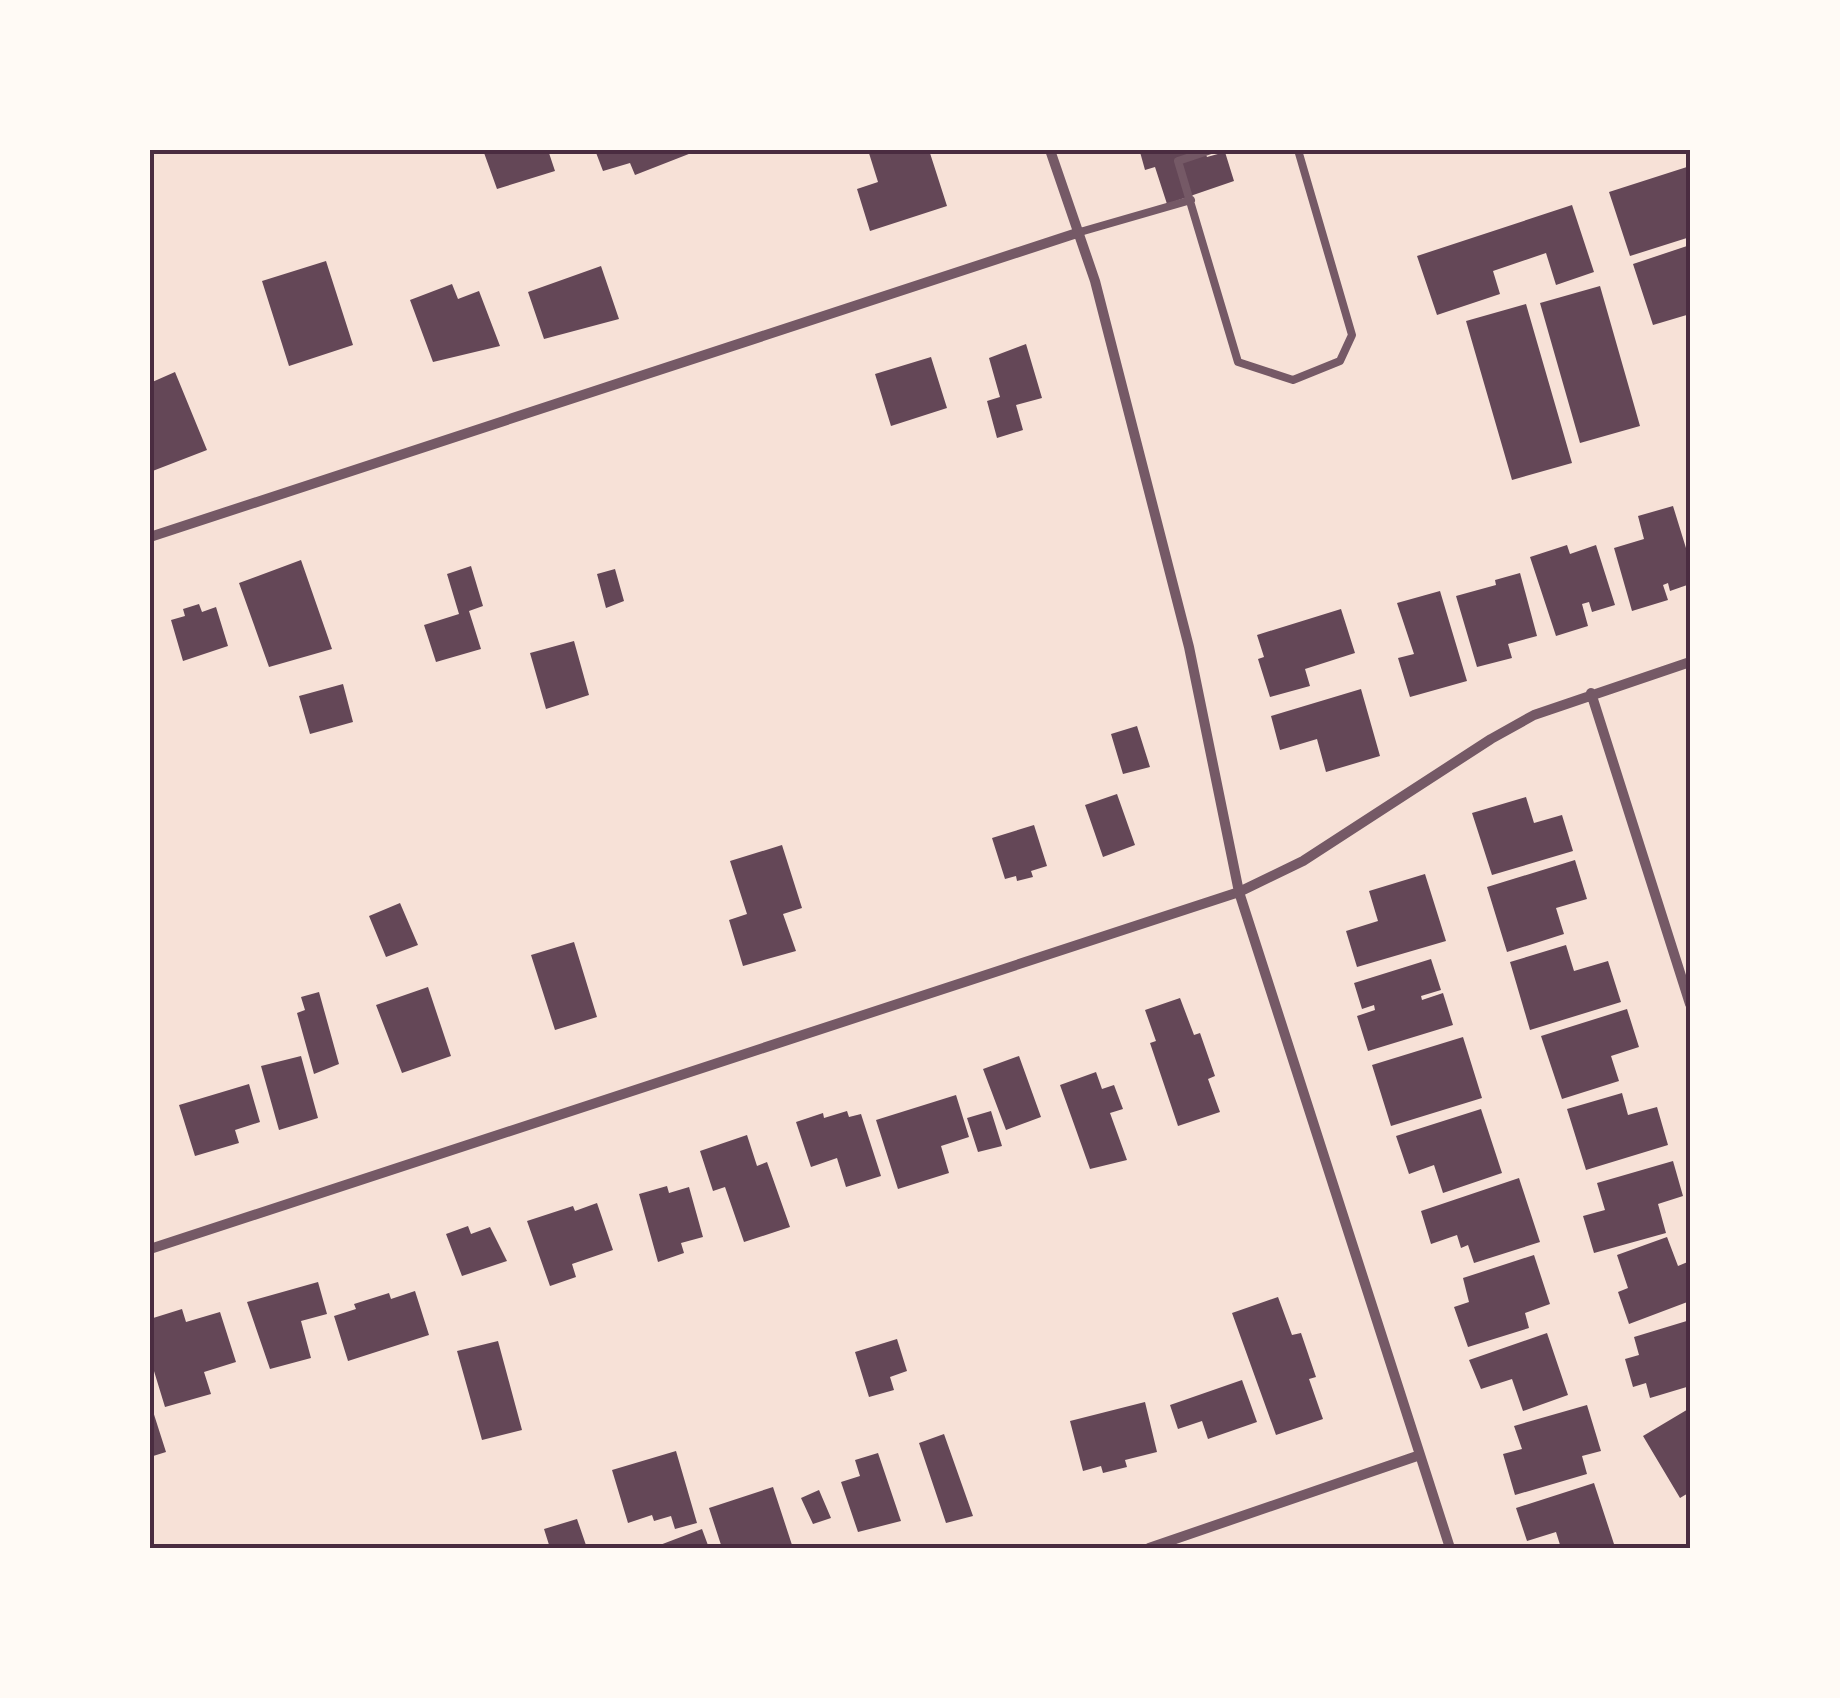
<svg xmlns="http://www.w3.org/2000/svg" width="1840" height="1698" font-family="Figtree,sans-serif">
<rect width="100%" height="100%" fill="#f7e1d7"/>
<path fill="#644757" d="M483,150H548L555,171L497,189Z
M595,150H699L635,175L630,163L603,171Z
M868,150H929L947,206L870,231L857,189L878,182Z
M1147,150H1204L1207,157L1225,152L1234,181L1167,204L1155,167L1145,170L1140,152Z
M1690,166V237L1630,256L1609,192Z
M1572,205L1594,272L1556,285L1546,253L1493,271L1500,294L1437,315L1417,256Z
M1690,245V314L1653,325L1633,264Z
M326,261L353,345L289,366L262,281Z
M601,266L619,319L544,339L528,292Z
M452,284L458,299L479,291L500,346L433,362L410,300Z
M1600,286L1640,426L1580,443L1540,303Z
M1526,304L1572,463L1512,480L1466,321Z
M1026,344L1042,398L1016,405L1023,430L997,438L987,401L1000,397L989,358Z
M931,357L947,408L891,426L875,374Z
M175,372L207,450L150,472V383Z
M1673,506L1690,561V584L1670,591L1668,583L1663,585L1668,600L1632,611L1614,548L1644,539L1638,516Z
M1567,545L1570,554L1596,545L1615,605L1592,612L1589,602L1582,604L1588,626L1556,636L1530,557Z
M301,560L332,649L269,667L239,583Z
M471,566L483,606L469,611L481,649L436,662L424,625L459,614L447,574Z
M615,569L624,601L606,608L597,574Z
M1520,573L1537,636L1508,644L1512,658L1477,667L1456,596L1496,585L1495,580Z
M1440,591L1467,681L1410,697L1398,658L1414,654L1397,603Z
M199,604L202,612L216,607L228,646L183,661L171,620L185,616L183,609Z
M1341,609L1355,653L1305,669L1310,686L1270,697L1258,659L1264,657L1257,635Z
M574,641L589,695L546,709L530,653Z
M343,684L353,722L310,734L299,696Z
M1361,689L1380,756L1326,772L1317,739L1280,750L1271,716Z
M1137,726L1150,767L1123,774L1111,734Z
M1117,794L1135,845L1103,857L1085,805Z
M1526,797L1534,823L1562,815L1573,851L1492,875L1472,813Z
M1034,825L1047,866L1031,871L1033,877L1017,881L1016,876L1005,879L992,838Z
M782,845L802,908L783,914L796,951L743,966L729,920L747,914L730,861Z
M1575,860L1587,899L1556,908L1564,934L1507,952L1487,887Z
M1425,874L1446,941L1357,967L1346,931L1378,921L1369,891Z
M400,903L418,945L386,957L369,916Z
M574,942L597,1017L555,1030L531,955Z
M1566,945L1574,971L1608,961L1621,1002L1530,1030L1510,962Z
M1431,959L1441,990L1421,996L1422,1000L1443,993L1453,1025L1368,1051L1357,1016L1375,1010L1374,1005L1362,1009L1354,983Z
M428,987L451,1056L402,1073L376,1005Z
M319,992L339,1064L314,1074L297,1013L305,1010L301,997Z
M1180,998L1194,1035L1200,1033L1215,1076L1208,1079L1220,1112L1178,1126L1150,1043L1156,1041L1145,1010Z
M1627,1009L1639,1047L1611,1056L1619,1081L1562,1099L1541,1036Z
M1463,1037L1482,1098L1391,1126L1372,1065Z
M301,1056L318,1118L279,1130L261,1066Z
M1019,1056L1041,1117L1006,1130L983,1069Z
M1096,1072L1102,1089L1114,1085L1123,1109L1110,1113L1127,1160L1090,1169L1060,1085Z
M249,1084L260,1122L235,1130L239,1143L195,1156L179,1105Z
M1622,1093L1628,1115L1657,1107L1668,1145L1586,1170L1567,1109Z
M956,1095L969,1137L941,1146L949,1173L898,1189L876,1120Z
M1481,1109L1502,1173L1443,1193L1434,1165L1409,1174L1396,1136Z
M847,1111L849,1117L861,1114L881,1176L846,1187L837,1158L811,1167L796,1122L823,1113L824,1118Z
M991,1111L1002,1146L978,1152L967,1118Z
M747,1135L757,1166L767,1162L790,1227L744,1242L725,1187L713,1191L700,1151Z
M1673,1161L1683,1196L1658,1204L1666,1233L1594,1253L1583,1216L1605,1210L1597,1183Z
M1519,1178L1540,1242L1474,1263L1468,1245L1461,1248L1457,1235L1431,1244L1421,1211Z
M667,1186L669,1193L689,1187L703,1237L681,1243L684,1253L658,1262L639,1194Z
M597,1203L613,1250L572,1264L576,1277L550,1286L527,1221L573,1206L575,1211Z
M468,1226L471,1234L490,1227L507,1261L462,1276L446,1234Z
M1667,1237L1678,1266L1690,1261V1301L1629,1324L1618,1292L1628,1288L1617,1255Z
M1534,1255L1550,1304L1525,1313L1529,1328L1468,1347L1454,1307L1469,1302L1463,1278Z
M318,1282L327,1314L301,1321L311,1358L270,1369L247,1302Z
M415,1291L429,1335L348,1361L334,1316L356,1309L354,1304L389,1293L391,1299Z
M1278,1297L1292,1335L1301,1333L1316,1377L1309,1379L1323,1419L1276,1435L1232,1313Z
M182,1309L186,1322L220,1312L236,1362L204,1372L211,1394L165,1407L150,1358V1319Z
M1690,1320V1386L1650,1398L1646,1383L1633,1387L1625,1359L1639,1355L1634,1337Z
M1547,1333L1568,1395L1523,1411L1512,1379L1481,1389L1469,1360Z
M897,1339L907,1371L890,1377L894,1390L869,1397L855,1352Z
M498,1341L522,1430L482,1440L457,1351Z
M1242,1380L1257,1422L1208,1439L1202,1421L1178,1429L1170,1405Z
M150,1402L166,1452L150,1457Z
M1145,1402L1157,1452L1125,1460L1127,1467L1103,1473L1101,1466L1083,1471L1070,1421Z
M1587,1405L1601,1451L1582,1456L1587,1474L1515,1495L1503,1454L1522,1449L1514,1426Z
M1690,1408V1492L1680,1498L1643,1436Z
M944,1434L973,1516L946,1523L919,1443Z
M676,1451L697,1523L675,1529L671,1516L654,1521L652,1515L628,1523L612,1470Z
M878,1453L901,1521L858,1532L841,1482L860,1476L855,1460Z
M1594,1483L1614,1544L1601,1548H1561L1556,1532L1527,1541L1516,1508Z
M773,1487L793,1548H722L709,1508Z
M819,1490L831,1518L813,1524L801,1498Z
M577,1519L587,1548H550L544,1529Z
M702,1529L709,1548H652Z"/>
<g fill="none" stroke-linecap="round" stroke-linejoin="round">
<path stroke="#755966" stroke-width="8" d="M1211,150L1178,161L1238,362L1293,380L1340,361L1352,335L1298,150
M1080,232L1191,200"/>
<path stroke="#755966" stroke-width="10" d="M1050,150L1095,281L1189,647L1239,892L1450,1548
M150,537L1080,232
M1591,693L1690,1004
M150,1249L1239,892L1303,861L1491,739L1534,715L1690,662
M1149,1548L1420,1455"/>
</g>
<rect width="1840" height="1698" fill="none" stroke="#fffaf5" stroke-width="305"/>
<rect x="152" y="152" width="1536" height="1394" fill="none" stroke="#4a2c40" stroke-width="4"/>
</svg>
